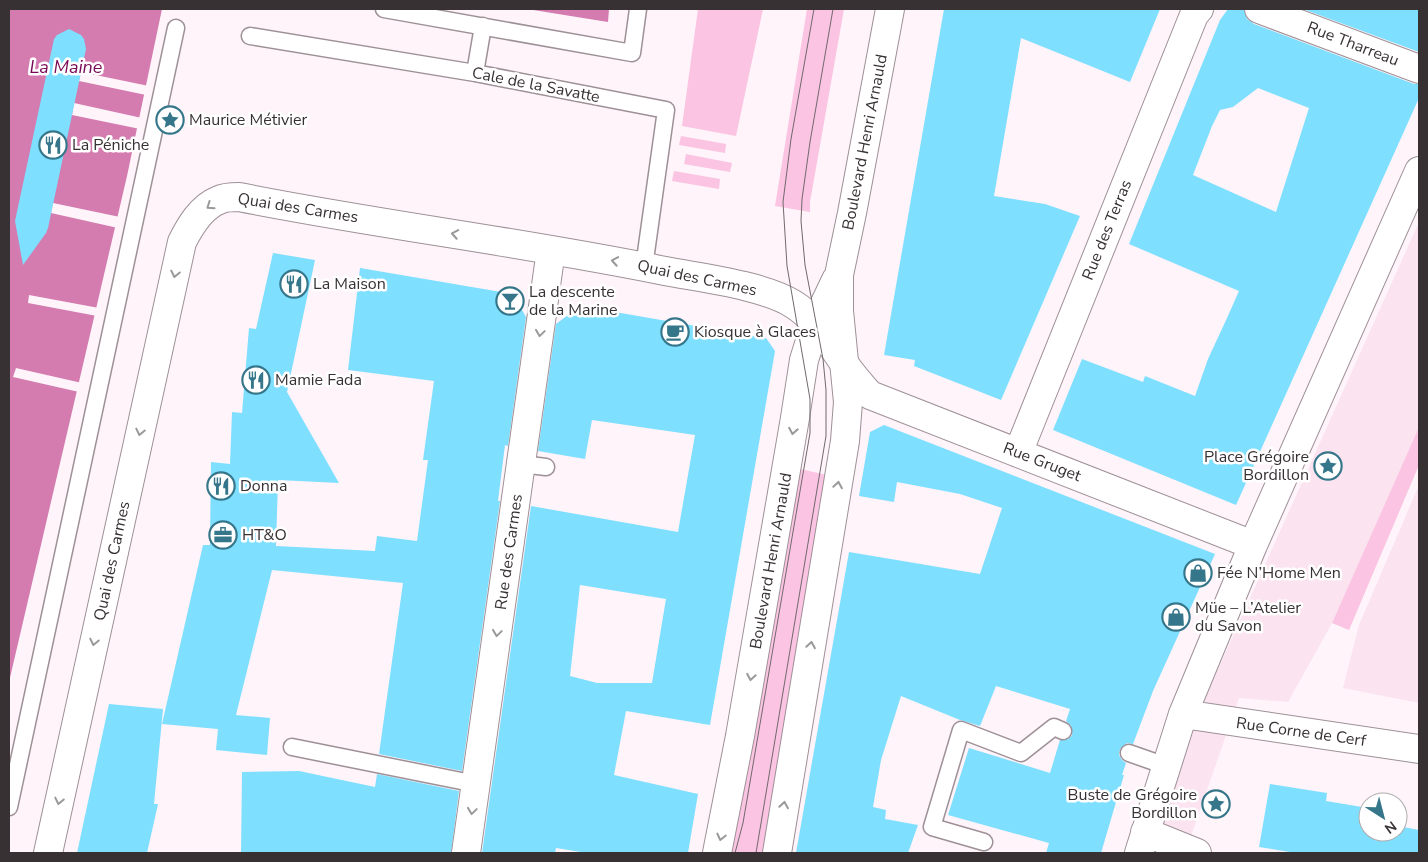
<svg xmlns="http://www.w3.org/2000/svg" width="1428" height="862" font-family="'Nunito Sans',sans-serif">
<rect width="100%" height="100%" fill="#fef4f9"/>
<path fill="#fbe3f0" d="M1419,222V427L1332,623L1288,702L1239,698L1185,853H1146L1181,752Z
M1419,485V703L1343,688L1359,625Z"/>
<path fill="#fbc4e2" d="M698,9H763L736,136L682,126Z
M807,9H844L810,202V212L775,206Z
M681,136L726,144L725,153L679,145Z
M686,154L732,163L730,172L684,164Z
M674,171L720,179L719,189L672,181Z
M1419,427V465L1349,630L1332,623Z
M796,468L831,476L767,853H727Z"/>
<path fill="#d47baf" d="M9,9H162L127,176L9,682Z
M527,9H609L608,22Z"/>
<path fill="#fef4f9" d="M81,72L149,86L146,95L79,81Z
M74,103L142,118L140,129L72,115Z
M53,203L120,217L118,228L51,213Z
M29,295L99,308L97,316L28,303Z
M16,368L82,383L79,392L13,377Z"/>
<path fill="#7edfff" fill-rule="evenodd" d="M944,9H1160L1130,82L1021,38L994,196L1045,204L1080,216L1001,400L914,366L915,360L884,355Z
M1228,9H1244L1247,19L1254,24L1414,84H1419V98L1236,505L1053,430L1082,359L1143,382L1145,376L1195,396L1208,359L1227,318L1239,291L1129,244L1220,20ZM1258,88L1309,108L1276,212L1193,175L1212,126L1220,110L1233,107Z
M1303,9H1419V52Z
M69,29L81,35L84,39L86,49L48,228L46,233L23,265L15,221L54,39L57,35Z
M273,253L315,260L287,392L339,483L278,480L276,546L375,551L377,536L417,541L428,460H423L434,381L348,370L360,268L513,294L526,317L508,446L505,445L498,501H500L462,771L379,754L403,583L272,570L236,715L270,718L267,755L216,750L218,729L162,724L203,545H210L211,462L230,464L232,412L242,413L249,328L256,329Z
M580,306L766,338L775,351L710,725L626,711L614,775L698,794L688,853H587L556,848L555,853H482L531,506L678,532L695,435L592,420L585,459L538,451L556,324ZM580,585L666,599L652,683H597L570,676Z
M884,425L1215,554L1153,691L1133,744L1127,743L1120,749L1119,755L1122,760L1126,763L1122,775H1124L1101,853H1046L1049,843L948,815L969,748L1050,773L1060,740L1068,739L1072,735L1071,726L1066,721L1070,709L996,686L980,726L960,720L901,696L881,760L873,807L886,810L885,819L918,825L908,853H796L849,552L980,574L1002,508L960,494L897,482L894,502L859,496L870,432Z
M109,704L163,709L154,804H158L147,853H77Z
M299,771L375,787L377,774L459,791L451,853H241L242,772Z
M1270,784L1327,793L1326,801L1368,808V832H1398V826L1419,830V853H1296L1259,847Z"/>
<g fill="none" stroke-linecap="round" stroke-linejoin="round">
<g stroke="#9e9097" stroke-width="19">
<path id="service" d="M384,9L632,53L638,9
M250,36L475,73L666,110L644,267
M475,73L483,26
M521,464L546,467
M292,747L476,784
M1129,753L1166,766
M9,807L176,28
M984,842L932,827L961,730L1021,753L1054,727L1063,731"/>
</g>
<g stroke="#9e9097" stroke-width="30">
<path id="minor" d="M1259,9L1419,69
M1018,453L1194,15L1199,9
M1183,714L1419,749
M1145,832L1197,853
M48,853L182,242C190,226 201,207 219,200C225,197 233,197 239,197C380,225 524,242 665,271C701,278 762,285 793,304C816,318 828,341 844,363C852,375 861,385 870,395L1253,545
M466,853L551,250
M1139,853L1183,714L1253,545L1419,171"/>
</g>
<g stroke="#9e9097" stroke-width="30">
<path id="tertiary" d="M717,853L740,736L795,418L804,360L816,322L836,280
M777,853L845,441L848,402L839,311V275L852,213L890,9"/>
</g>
<use href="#service" stroke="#fff" stroke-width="16"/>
<use href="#minor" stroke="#fff" stroke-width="28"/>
<use href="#tertiary" stroke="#fff" stroke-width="28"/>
<path stroke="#70696d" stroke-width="1" d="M735,853L743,823L810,433V399L787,266L783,202L791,139L814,9
M756,853L826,436V390L823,359L805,265L801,221L802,199L810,142L833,9"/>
</g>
<defs><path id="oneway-chevron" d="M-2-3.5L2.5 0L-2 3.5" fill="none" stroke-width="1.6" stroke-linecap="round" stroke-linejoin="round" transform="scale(1.25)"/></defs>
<g stroke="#9b989a">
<use href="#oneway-chevron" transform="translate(210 206) rotate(145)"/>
<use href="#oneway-chevron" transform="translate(455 234) rotate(-170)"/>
<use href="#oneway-chevron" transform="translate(615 261) rotate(-170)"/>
<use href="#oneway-chevron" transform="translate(175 274) rotate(102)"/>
<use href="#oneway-chevron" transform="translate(540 333) rotate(98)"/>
<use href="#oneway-chevron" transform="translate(793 431) rotate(100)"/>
<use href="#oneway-chevron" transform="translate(140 432) rotate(102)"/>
<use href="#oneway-chevron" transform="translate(838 485) rotate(-81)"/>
<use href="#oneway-chevron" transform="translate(497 633) rotate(98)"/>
<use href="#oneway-chevron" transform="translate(94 642) rotate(102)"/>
<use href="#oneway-chevron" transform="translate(811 645) rotate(-81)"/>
<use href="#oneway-chevron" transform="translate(751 677) rotate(100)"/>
<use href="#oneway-chevron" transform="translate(59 801) rotate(102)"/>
<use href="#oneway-chevron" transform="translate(784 805) rotate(-81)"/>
<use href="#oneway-chevron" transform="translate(472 811) rotate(98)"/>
<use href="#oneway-chevron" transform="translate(721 837) rotate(103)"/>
</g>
<defs>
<g id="sight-ring" transform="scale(1.4375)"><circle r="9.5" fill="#fff" stroke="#36768a" stroke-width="1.5"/><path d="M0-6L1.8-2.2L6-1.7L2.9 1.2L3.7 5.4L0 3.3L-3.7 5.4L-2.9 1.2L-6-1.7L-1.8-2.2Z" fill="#36768a"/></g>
<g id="restaurant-ring" transform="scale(1.4375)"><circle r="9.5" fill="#fff" stroke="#36768a" stroke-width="1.5"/><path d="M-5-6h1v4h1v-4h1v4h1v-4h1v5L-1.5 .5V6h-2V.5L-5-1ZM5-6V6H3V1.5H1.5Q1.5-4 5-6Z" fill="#36768a"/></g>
<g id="bar-ring" transform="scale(1.4375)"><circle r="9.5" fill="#fff" stroke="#36768a" stroke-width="1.5"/><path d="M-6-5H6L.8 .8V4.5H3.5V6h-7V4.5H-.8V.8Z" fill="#36768a"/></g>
<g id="cafe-ring" transform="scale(1.4375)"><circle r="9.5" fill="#fff" stroke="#36768a" stroke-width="1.5"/><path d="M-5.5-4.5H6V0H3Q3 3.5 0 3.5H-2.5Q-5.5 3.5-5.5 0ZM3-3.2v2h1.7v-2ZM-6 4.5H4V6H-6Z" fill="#36768a"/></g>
<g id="office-ring" transform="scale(1.4375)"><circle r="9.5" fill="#fff" stroke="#36768a" stroke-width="1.5"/><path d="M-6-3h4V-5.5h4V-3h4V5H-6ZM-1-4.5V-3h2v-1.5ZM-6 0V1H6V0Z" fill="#36768a"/></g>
<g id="shop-ring" transform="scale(1.4375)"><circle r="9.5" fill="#fff" stroke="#36768a" stroke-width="1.5"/><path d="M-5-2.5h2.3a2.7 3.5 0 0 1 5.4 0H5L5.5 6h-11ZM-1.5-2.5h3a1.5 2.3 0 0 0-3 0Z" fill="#36768a"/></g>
</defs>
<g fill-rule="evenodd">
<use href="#sight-ring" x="170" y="120"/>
<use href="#restaurant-ring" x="53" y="145"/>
<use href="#restaurant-ring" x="294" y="284"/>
<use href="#bar-ring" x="510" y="301"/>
<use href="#cafe-ring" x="675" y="332"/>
<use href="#restaurant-ring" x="256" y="380"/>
<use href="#sight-ring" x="1328" y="466"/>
<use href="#restaurant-ring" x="221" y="486"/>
<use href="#office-ring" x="223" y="535"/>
<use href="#shop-ring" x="1198" y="573"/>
<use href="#shop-ring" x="1176" y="617"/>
<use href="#sight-ring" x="1216" y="804"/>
</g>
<g text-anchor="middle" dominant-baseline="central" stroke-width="5" stroke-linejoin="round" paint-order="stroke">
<g font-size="16" fill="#373134" stroke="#fff">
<text transform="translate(1353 44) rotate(21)">Rue Tharreau</text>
<text transform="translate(536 85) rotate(11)">Cale de la Savatte</text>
<text transform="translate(865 142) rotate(-79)">Boulevard Henri Arnauld</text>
<text transform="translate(298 208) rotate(9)">Quai des Carmes</text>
<text transform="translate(1107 230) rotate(-68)">Rue des Terras</text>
<text transform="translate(697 278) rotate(12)">Quai des Carmes</text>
<text transform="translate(1042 462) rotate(21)">Rue Gruget</text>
<text transform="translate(509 552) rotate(-82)">Rue des Carmes</text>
<text transform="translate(112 561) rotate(-78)">Quai des Carmes</text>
<text transform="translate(771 561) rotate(-80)">Boulevard Henri Arnauld</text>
<text transform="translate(1301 732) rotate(8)">Rue Corne de Cerf</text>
</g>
<g font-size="16" fill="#373134" stroke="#fff" text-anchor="start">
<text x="189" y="120">Maurice Métivier</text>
<text x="72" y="145">La Péniche</text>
<text x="313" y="284">La Maison</text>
<text x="529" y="292">La descente<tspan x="529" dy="18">de la Marine</tspan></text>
<text x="694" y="332">Kiosque à Glaces</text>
<text x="275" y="380">Mamie Fada</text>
<text x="1309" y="457" text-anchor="end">Place Grégoire<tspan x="1309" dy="18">Bordillon</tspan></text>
<text x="240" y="486">Donna</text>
<text x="242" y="535">HT&amp;O</text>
<text x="1217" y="573">Fée N’Home Men</text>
<text x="1195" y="608">Müe – L’Atelier<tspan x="1195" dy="18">du Savon</tspan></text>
<text x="1197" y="795" text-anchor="end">Buste de Grégoire<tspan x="1197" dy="18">Bordillon</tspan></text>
</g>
<g font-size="18" font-style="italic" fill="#780956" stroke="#fff">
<text x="66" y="67">La Maine</text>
</g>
</g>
<rect width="1428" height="862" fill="none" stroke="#373134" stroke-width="20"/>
<g transform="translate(1383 817) rotate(144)"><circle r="24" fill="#ffffff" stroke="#afadae"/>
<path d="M0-4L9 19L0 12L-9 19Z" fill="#36768a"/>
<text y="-8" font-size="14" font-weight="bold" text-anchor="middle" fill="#373134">N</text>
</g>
</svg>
